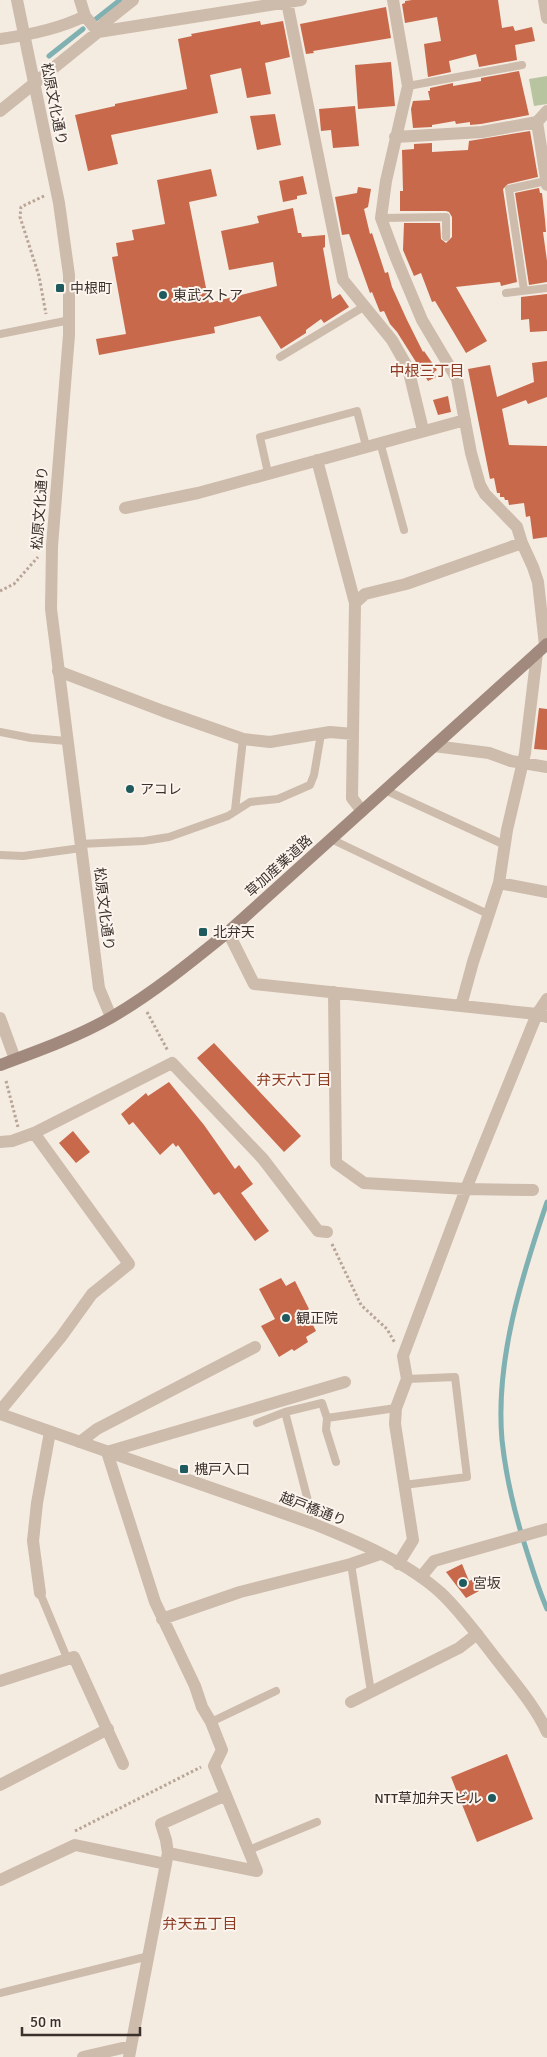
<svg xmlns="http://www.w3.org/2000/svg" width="547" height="2057" font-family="Signika,'Noto Sans JP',sans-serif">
<rect width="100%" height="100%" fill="#f4ebe1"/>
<path fill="#b8c4a0" d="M547,76V104L534,106L529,79Z"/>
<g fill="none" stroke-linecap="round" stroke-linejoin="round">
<path stroke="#7fb0b2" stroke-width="5" d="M96,19L120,0
M49,56L83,29
M547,1202C522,1276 495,1360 502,1440C506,1478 515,1515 527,1552C533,1571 539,1591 547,1609"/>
</g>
<path fill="#c8694b" d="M412,0H498L502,28L513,26L515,31L532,27L535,41L515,45L517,60L479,67L476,54L449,61L451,72L428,77L424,44L441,41L437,17L405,23L402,4L405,3V1Z
M386,7L391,38L313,51L314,53L306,54L300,24Z
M260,21L261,25L283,21L290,57L265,63L271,94L247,98L241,68L210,75L218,113L111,135L118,164L88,171L75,115L115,106V104L187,89L178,39L192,36L191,34Z
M391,62L395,106L358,109L355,65Z
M519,71L529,115L481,124L470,125V122L456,124L455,121L432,125V127L413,128L411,109L413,101L430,100L428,91H430V88L453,83V86L481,81V78Z
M355,106L359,146L333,148L331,130L321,131L319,109Z
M275,114L281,145L257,150L250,116Z
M530,131L538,177L508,184L503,189L517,282L501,286L500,282L456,287L487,341L466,353L435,301L432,302L421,273L414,276L403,250L404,223H440L441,239L446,243L452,237V217L449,212L446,211H400V191H403L402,150L414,149V144L432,143V152L468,150L469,141Z
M211,169L217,196L189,202L209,303L277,286L273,262L229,270L221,231L259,223L257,216L293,208L298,233H301L302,237L325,235V247L323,248L332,299L340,294L349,307L324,323L321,319L306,330V333L281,349L260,316L214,327L215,333L99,355L96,339L126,334L112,257L118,256L116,243L134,240L132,230L165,224L157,180Z
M303,176L307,194L297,196V199L283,202L279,181Z
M358,187L371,189L368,207L364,209L370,234L372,233L385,273L388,272L392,287L407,320L423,352L424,351L437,370L434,372L436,377L428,381L397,332L390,324L384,311L380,312L372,292L370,293L349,234L342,235L335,197L357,193Z
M539,188L540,193H542L545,220L546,232H543L547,261V282L529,285L515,193Z
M547,294V331L530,332L529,319L521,320V297Z
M547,361V397L528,404L526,400L502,409L509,445L547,446V537L533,539L530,516L526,517L524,503L509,505L508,500H505L504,497H500V493H497L494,478L490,479L468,369L490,365L497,397L534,382L532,363Z
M448,396L451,412L438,415L433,400Z
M539,708L547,709V750L534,749Z
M214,1043L301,1136L284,1152L197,1058Z
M169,1082L204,1125L235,1169L239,1165L253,1184L241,1193L269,1231L255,1241L219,1192L214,1195L178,1145L176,1147L173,1143L160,1155L133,1122L129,1125L121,1114L146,1093L148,1096Z
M73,1131L90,1152L76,1163L59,1143Z
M281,1278L286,1286L295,1281L309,1309L306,1311L316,1331L306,1337L308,1342L294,1351L292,1349L279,1357L261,1326L275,1319L259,1289Z
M462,1564L469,1581L474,1579L479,1591L466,1598L446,1572Z
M507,1754L533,1819L477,1842L451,1777Z"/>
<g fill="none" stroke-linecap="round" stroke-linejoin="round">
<path stroke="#b9a596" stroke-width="3" stroke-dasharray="2.5 2.5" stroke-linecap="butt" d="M44,196L21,207L20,217L39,276L46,314
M0,591L14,584L38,557
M147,1012L168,1051
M6,1081L18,1127
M332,1244L361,1305L387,1329L395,1343
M75,1831L201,1767"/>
<path stroke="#cdbbac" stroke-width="8" d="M408,86L522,65
M381,218L446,217V237
M524,290L509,189L546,181
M506,293L547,288
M0,334L70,320
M280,357L365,306
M380,442L404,530
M268,473L260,437L357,411L366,446
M0,732L31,738L67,741
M385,790L505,845
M235,810L243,739
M331,839L490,915
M80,844L144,841L169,837L228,816L250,802L278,799L310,785L314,775L321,734
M0,855L23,856L81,848
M285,1412L314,1524
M327,1418L396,1408
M257,1423L285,1412L322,1403L327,1418L326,1430L336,1462
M404,1485L467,1477L455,1377L407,1379
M351,1564L371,1692
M40,1593L67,1658
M211,1722L276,1691
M249,1850L317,1822
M0,1993L149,1956"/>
<path stroke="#cdbbac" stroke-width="12" d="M80,1442L97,1429L255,1347
M107,1452L345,1382"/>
<path stroke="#cdbbac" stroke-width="12" d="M80,0L85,16L98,32L104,23L133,0
M393,0L408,86L386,181L381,218L396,258L422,320L457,379L471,453L480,485L485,494L517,527L522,543L533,567L538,582L545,645
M544,0L547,18
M287,2L343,280L392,340L408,368L423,430
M0,39C29,35 59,29 85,16
M0,111L98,32L301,0
M537,122L547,111
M395,137L482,132L537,122L547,185
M317,460L355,603L352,798L362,811
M125,508L198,493L465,420
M355,603L365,594L406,584L522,543
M58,671L163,711L243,739L270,742L330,732L353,734
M434,746L489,753L511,761L547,767
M499,883L547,892
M228,932L254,984L537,1014L547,1017
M334,992L336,1163L364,1183L466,1189L533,1190
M461,1006L473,962L499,883L507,830L525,753L537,653
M0,1018L15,1059
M0,1142L12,1141L34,1133L172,1063L263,1159L318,1231L327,1232
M0,1411L61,1337L92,1294L129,1264L34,1133
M107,1452L155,1602L195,1686L202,1707L211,1722L222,1750L214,1766L257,1871L168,1853L129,2057
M398,1564L413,1540L395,1424L396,1408L407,1379L403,1356L466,1189L537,1014L547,999
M421,1577L434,1561L547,1529
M40,1593L33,1541L37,1503L50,1432
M162,1619L240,1592L351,1564L380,1554
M0,1681L74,1657L123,1764
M351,1702L459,1648L477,1634
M0,1785L108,1729
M168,1853L166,1840L161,1824L226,1795
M0,1880L75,1845L166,1864
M83,2057L131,2046"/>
<path stroke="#cdbbac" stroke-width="12" d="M17,0L59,203L69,275V335L52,546L51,609L99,988L111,1017
M0,1414L314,1524C356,1541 407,1562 441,1593C462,1613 479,1637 497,1660C515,1683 535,1706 547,1732"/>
<path stroke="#a18a7d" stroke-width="12" d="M0,1065C38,1051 77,1037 112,1017C153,993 191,962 228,932L547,644"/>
</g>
<g fill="#1f5a5e" stroke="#fbf5ee" stroke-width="2">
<rect x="55" y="283" width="10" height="10" rx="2.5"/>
<circle cx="163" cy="295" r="5"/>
<circle cx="130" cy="789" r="5"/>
<rect x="198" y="927" width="10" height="10" rx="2.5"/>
<circle cx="286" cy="1318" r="5"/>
<rect x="179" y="1464" width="10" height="10" rx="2.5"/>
<circle cx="463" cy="1583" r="5"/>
<circle cx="492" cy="1798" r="5"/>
</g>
<g text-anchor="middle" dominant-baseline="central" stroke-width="4" stroke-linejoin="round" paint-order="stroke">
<g font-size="14" fill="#3b302b" stroke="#fbf5ee">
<text transform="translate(54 104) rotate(79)">松原文化通り</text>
<text transform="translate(40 508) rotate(-86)">松原文化通り</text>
<text transform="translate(279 866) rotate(-42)">草加産業道路</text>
<text transform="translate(104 909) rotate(83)">松原文化通り</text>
<text transform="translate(313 1509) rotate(21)">越戸橋通り</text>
</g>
<g font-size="14" fill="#3b302b" stroke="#fbf5ee" text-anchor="start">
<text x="70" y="288">中根町</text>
<text x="173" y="295">東武ストア</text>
<text x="140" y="789">アコレ</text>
<text x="213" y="932">北弁天</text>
<text x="296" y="1318">観正院</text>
<text x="194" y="1469">槐戸入口</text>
<text x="473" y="1583">宮坂</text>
<text x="482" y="1798" text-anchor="end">NTT草加弁天ビル</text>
</g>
<g font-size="15" fill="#8c3b22" stroke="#fbf5ee">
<text x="427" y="371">中根三丁目</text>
<text x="294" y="1080">弁天六丁目</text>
<text x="200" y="1924">弁天五丁目</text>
</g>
</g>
<path d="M22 2027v8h118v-8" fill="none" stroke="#3b302b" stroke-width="2.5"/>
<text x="30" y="2027" font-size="15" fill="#3b302b" stroke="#fbf5ee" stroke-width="4" paint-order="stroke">50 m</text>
</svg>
